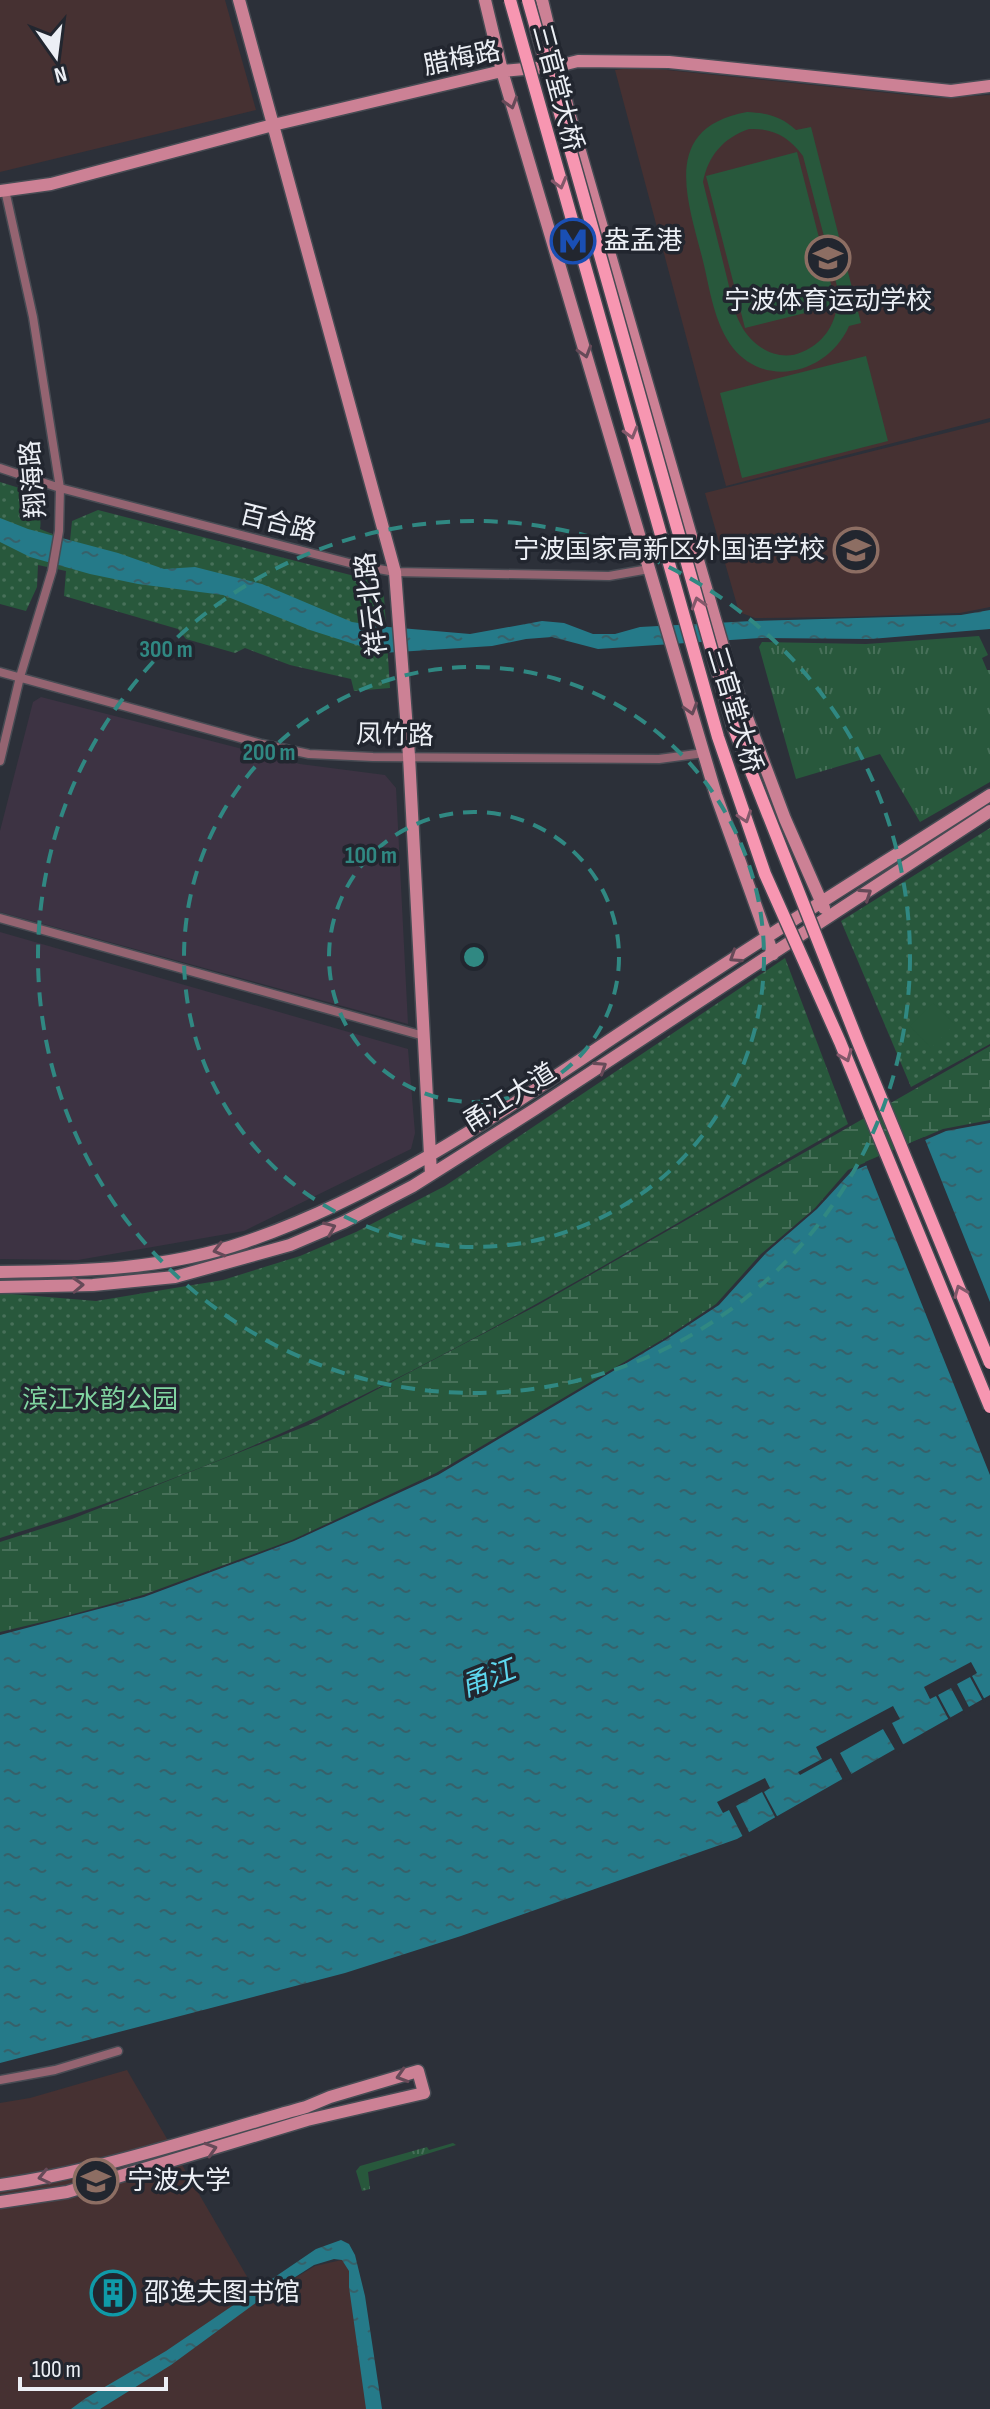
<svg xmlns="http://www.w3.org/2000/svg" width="990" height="2409" font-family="'Sofia Sans Condensed','Noto Sans SC',sans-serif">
<defs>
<pattern id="grass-tufts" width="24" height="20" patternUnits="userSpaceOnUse" patternTransform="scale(2)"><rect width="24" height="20" fill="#28583c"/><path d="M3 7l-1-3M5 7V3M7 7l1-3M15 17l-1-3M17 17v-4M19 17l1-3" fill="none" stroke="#477059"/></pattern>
<pattern id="wetland-marsh" width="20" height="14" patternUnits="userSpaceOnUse" patternTransform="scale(2)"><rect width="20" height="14" fill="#28583c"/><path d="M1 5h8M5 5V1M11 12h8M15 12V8" fill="none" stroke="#477059"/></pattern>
<pattern id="park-dots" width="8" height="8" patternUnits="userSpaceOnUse" patternTransform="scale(2)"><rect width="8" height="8" fill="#28583c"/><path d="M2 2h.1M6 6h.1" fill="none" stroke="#477059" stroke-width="1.8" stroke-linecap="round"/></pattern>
<pattern id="water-ripples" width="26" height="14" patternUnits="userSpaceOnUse" patternTransform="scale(2)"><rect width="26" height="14" fill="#257a89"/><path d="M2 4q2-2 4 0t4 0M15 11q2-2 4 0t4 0" fill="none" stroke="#36616a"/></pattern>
</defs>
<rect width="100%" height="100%" fill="#2c3039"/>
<path fill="#3d3343" d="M41,697L300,764L385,775L396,788L408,1024L0,912V831L33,702Z
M0,932L408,1049L415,1133L411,1149L244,1231L78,1260L0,1259Z"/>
<path fill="#463132" d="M0,0H225L256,110L0,172Z
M638,67L938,98L990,95V418L726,486L615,70Z
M990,422V607L960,613L845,617L755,618L739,612L705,493Z
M127,2070L260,2299L315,2266L346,2259L358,2285L374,2409H0V2103L30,2098Z"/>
<path fill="url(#grass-tufts)" d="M979,636L988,655L982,658L987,670H990V782L920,822L880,754L796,779L759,647L762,642L866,644Z
M453,2143L456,2145L368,2172L370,2189L362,2191L356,2171L360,2166L427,2147L429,2150Z"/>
<path fill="url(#wetland-marsh)" d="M990,1046V1120L943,1129L848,1170L815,1208L761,1254L716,1304L665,1338L436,1473L292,1540L143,1595L59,1618L0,1632V1542L72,1519L311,1424L538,1305Z"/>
<path fill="url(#park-dots)" d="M0,482L29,491C33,506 43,512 40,529L70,541L72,521L98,510L374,581L384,596L390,688L354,691L351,679L290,665L245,648L235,653L186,639L178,629L64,596L66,571L38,565L37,587L26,611L0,604Z
M990,828V1044L911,1087L841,921Z
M785,958L848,1124C669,1226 493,1337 306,1422C207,1468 104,1506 0,1538V1293L96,1301L223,1280L300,1256L356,1232L445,1186Z"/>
<path fill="#28583c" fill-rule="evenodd" d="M747,112C767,113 781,116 796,130L811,127L861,323L849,326C829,372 767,390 733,348C714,323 710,290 703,261C688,201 659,128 747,112ZM749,129C773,128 789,137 803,156L838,290L836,304L797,152L706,176L745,328L837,305C835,326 822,344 802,352C779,363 752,347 741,325C733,312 731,293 727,278C719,246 711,214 703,182C708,156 723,138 749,129Z
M866,356L888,441L742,478L720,393Z
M933,1003L955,1024L931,1048L910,1026Z"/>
<path fill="url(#water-ripples)" d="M0,518L28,529L118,553L164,569L195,567L262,584L352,622L377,626L470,634L542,621L564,623L593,634H615L640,627L752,621L961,615L990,610V629L871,639L760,638L598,649L552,637L526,639L492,646L382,653L310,630L223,595L138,584L90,574L30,557L0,542Z
M990,1123V1695L737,1839L461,1936L345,1973L0,2063V1635L144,1597L294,1541L438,1475L667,1339L719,1305L766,1253L817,1209L851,1172L946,1131Z
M341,2240L349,2244L355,2255L365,2296L382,2409H366L349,2287V2271L342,2260L334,2259L314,2265L261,2299L171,2365L100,2409H71L86,2398L166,2351L316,2249Z"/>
<path fill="#2c3039" d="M924,1137L990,1302V1475L865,1162Z
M971,1662L977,1673L972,1676L986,1702L984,1703L970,1677L957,1684L971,1711L965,1714L951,1688L938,1695L952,1721L950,1722L936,1696L930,1699L924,1687Z
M893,1706L900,1719L892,1723L905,1748L897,1753L883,1729L840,1753L853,1777L844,1782L831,1758L800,1775L798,1772L822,1759L816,1747Z
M765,1778L770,1788L764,1792L778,1818L776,1819L762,1792L736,1806L750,1834L743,1837L729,1810L723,1813L717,1802Z"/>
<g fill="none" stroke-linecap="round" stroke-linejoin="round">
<g stroke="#474b53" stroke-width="11">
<path id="street" d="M0,468L60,488L357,565L395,572L609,576L649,569
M0,672L262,744L309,754L373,757L659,759L704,753
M0,761L20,677L52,571L59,531L60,488L33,317L5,190
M0,918L424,1036
M0,2080L55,2070L118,2051"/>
</g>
<g stroke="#474b53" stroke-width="15">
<path id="secondary" d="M239,0L395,572L409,756L431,1174
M485,0L502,71L716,795L773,954
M542,0L569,113L732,678L785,819L824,908
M0,191L51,184L273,125L502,71L558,66L578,61L669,62L951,91L990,86
M0,1272C84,1271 164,1270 245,1242C392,1192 520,1099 649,1014C761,939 876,868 990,795
M0,1287L93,1285L175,1277L290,1245L344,1222L413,1186L535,1109L990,811
M0,2185C101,2171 208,2134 306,2107L330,2097L418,2071L424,2093L307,2120L67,2192L0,2202"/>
</g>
<use href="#street" stroke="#946471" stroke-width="8"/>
<use href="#secondary" stroke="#cc8195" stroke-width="12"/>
<g stroke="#474b53" stroke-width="15" stroke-linecap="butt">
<path id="primary-bridge" d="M510,0L718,737L765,874L840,1042L990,1407
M528,0L733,726L858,1042L990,1363"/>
</g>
<use href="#primary-bridge" stroke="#f796b1" stroke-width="12"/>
</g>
<defs><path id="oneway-chevron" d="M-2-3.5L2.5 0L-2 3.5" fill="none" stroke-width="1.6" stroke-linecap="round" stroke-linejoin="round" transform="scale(2)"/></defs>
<g stroke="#664a58">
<use href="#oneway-chevron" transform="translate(511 103) rotate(73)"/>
<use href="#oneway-chevron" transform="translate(585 352) rotate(73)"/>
<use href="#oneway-chevron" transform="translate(691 709) rotate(73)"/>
<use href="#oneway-chevron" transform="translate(866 894) rotate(-34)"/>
<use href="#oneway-chevron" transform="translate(735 957) rotate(147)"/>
<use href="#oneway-chevron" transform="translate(601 1067) rotate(-33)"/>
<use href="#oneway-chevron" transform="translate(330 1228) rotate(-23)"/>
<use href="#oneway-chevron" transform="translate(219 1250) rotate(165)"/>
<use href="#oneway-chevron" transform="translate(78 1285) rotate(-2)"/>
<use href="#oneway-chevron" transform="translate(402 2076) rotate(163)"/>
<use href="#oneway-chevron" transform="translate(211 2149) rotate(-17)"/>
<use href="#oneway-chevron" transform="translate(44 2177) rotate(167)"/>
</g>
<g stroke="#82586a">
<use href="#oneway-chevron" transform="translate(560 183) rotate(75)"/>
<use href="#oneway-chevron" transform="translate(631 433) rotate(74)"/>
<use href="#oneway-chevron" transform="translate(698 603) rotate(-106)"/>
<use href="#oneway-chevron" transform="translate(745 817) rotate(71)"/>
<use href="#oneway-chevron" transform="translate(846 1056) rotate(68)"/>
<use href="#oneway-chevron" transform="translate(960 1291) rotate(-112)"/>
</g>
<g fill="none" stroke="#308882" stroke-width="4" stroke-dasharray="14 10">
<circle cx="474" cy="957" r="145"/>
<circle cx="474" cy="957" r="290"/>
<circle cx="474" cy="957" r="436"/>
</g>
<defs>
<g id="metro-ring" transform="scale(2.3)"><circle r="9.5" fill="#22262f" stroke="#1a4fb4" stroke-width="1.5"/><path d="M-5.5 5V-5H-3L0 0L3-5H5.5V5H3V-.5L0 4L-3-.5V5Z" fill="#1a4fb4"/></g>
<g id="school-ring" transform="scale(2.3)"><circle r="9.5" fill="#22262f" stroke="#8d6e63" stroke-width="1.5"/><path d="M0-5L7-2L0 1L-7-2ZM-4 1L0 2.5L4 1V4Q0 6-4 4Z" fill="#8d6e63"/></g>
<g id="university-ring" transform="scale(2.3)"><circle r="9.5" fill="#22262f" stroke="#8d6e63" stroke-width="1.5"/><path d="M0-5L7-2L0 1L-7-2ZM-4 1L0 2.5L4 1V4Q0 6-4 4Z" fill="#8d6e63"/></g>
<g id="building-ring" transform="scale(2.3)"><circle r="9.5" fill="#22262f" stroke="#0f9aa8" stroke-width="1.5"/><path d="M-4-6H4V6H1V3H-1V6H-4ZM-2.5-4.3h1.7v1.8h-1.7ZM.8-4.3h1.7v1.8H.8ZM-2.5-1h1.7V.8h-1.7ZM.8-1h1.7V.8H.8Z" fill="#0f9aa8"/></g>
</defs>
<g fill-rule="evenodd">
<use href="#metro-ring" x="573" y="241"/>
<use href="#school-ring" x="828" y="258"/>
<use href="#school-ring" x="856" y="550"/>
<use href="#university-ring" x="96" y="2181"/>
<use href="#building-ring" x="113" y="2293"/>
</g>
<g text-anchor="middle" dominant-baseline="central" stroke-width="7" stroke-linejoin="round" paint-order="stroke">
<g font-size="26" fill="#eceff5" stroke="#22262f">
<text transform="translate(462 59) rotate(-12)">腊梅路</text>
<text transform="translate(557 88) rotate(75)">三官堂大桥</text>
<text transform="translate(34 479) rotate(-95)">翔海路</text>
<text transform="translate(278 524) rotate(14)">百合路</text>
<text transform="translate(372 604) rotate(-97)">祥云北路</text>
<text transform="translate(734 710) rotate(73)">三官堂大桥</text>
<text transform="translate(395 736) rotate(1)">凤竹路</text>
<text transform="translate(510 1098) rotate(-32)">甬江大道</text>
</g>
<g font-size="26" fill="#eceff5" stroke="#22262f" text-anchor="start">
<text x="604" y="241">盎孟港</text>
<text x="828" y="301" text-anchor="middle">宁波体育运动学校</text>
<text x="825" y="550" text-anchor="end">宁波国家高新区外国语学校</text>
<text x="127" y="2181">宁波大学</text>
<text x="144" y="2293">邵逸夫图书馆</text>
</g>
<g font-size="26" fill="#80d5a1" stroke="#22262f">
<text x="100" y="1400">滨江水韵公园</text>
</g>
<g font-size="28" font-style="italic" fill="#5dd6ed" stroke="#22262f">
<text transform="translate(488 1679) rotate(-21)">甬江</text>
</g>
</g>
<circle cx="474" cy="957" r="12" fill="#308882" stroke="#22262f" stroke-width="4"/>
<g font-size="24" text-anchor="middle" font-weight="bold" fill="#308882" stroke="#22262f" stroke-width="7" stroke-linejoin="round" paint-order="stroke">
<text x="166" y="657">300 m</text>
<text x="269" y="760">200 m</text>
<text x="371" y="863">100 m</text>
</g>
<g transform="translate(56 56) rotate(166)" stroke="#22262f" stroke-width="6" paint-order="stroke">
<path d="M0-6L14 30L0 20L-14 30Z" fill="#eceff5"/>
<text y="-12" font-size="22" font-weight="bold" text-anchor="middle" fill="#eceff5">N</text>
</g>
<path d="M20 2377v12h146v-12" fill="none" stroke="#eceff5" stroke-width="4"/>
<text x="32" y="2377" font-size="24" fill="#eceff5" stroke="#22262f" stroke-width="6" paint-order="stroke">100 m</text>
</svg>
